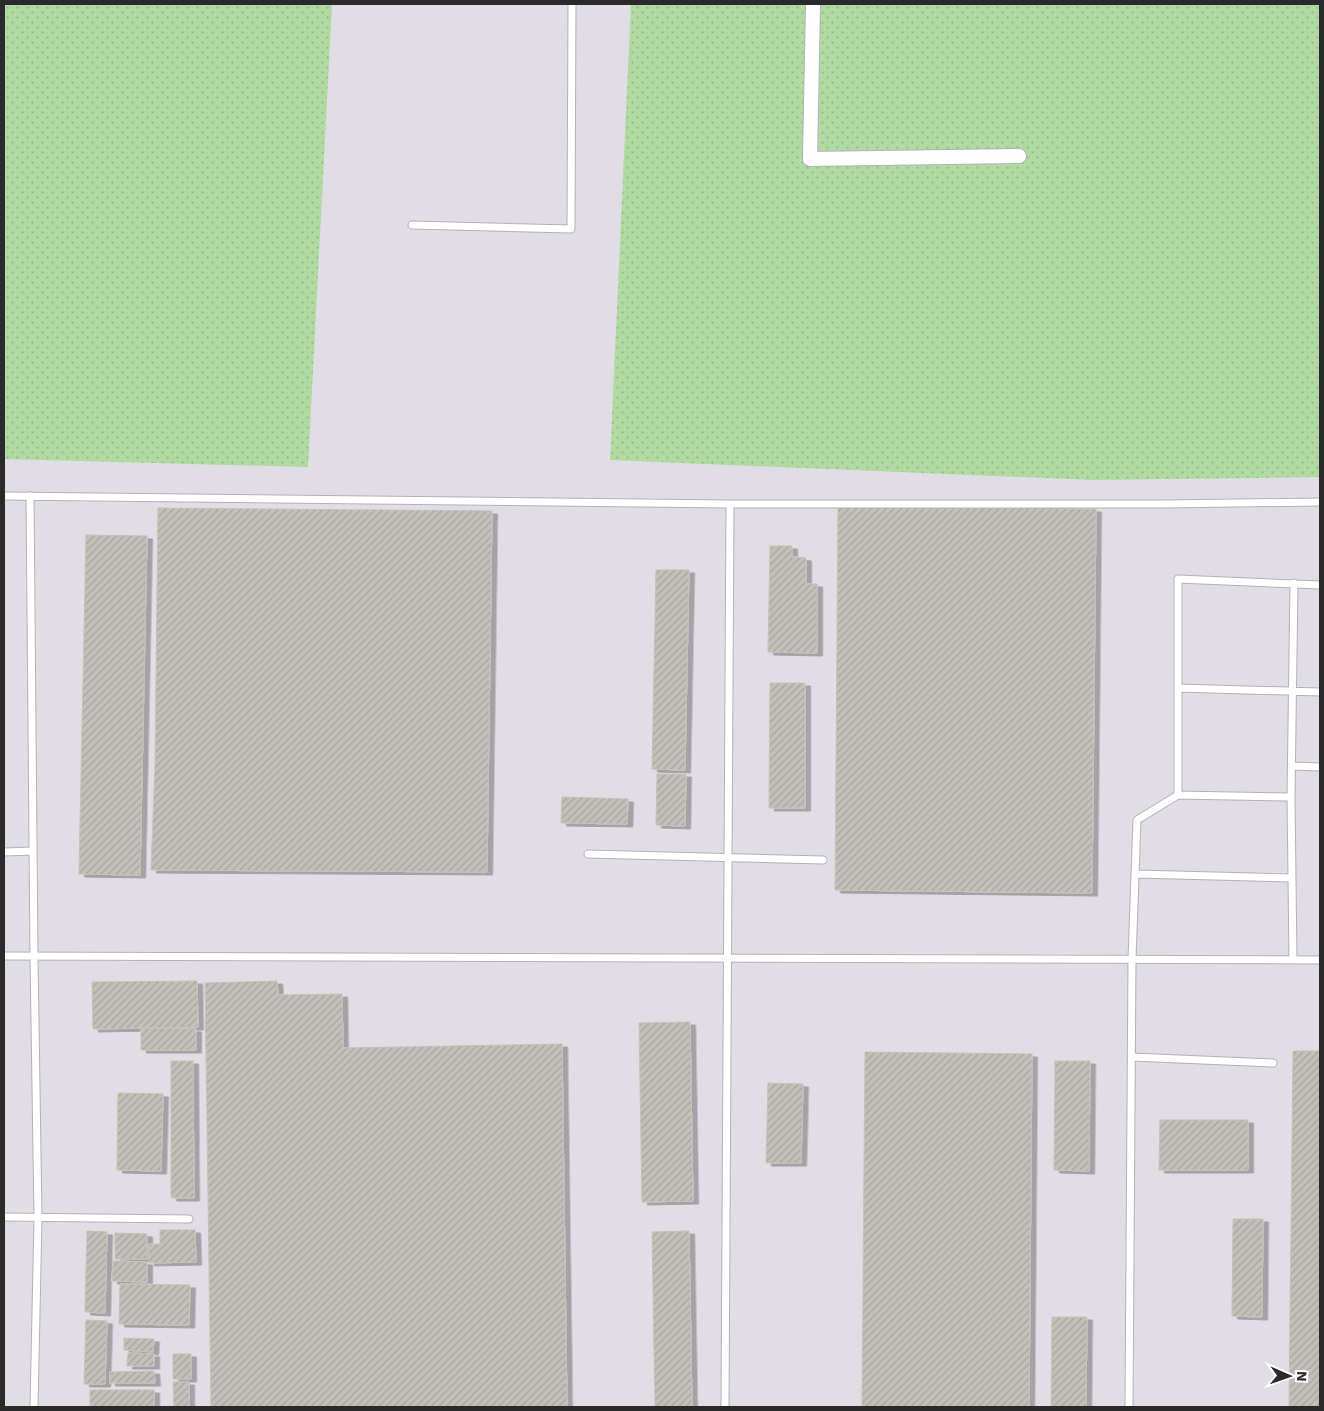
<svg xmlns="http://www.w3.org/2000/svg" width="1324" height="1411" font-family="'Work Sans',sans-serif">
<defs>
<pattern id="grass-dots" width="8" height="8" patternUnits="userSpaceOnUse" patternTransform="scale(1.25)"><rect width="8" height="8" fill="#b0daa1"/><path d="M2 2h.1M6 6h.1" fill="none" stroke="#98bb8b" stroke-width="1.8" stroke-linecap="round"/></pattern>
<pattern id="building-hatch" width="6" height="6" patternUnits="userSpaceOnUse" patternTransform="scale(1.25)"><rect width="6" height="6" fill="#c3c0b9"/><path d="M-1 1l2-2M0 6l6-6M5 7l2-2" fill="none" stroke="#a8a59f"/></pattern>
<filter id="shadow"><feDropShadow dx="5.5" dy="3" stdDeviation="0" flood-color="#0004"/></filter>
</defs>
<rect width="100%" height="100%" fill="#eae6de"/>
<path fill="#e0dde4" d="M4,4H1320V1407H4Z"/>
<path fill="url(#grass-dots)" d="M4,4H332L308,467L4,459Z
M631,4H1320V477L1093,480L610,460Z"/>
<path fill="url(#building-hatch)" stroke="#c5c2b8" filter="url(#shadow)" d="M838,507L1096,509L1092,893L835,890Z
M158,508L492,511L487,872L151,870L155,764Z
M86,535L147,536L140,875L79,874Z
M770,546H792V557L806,558V584H817V653L768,652Z
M656,570H689L685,770L652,769Z
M770,683H805V808H769Z
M657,774H686L685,826L656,825Z
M562,797L628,799L627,824L561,823Z
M197,981L198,1027L93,1029L92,982Z
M277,981L278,995L342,994L343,1048L562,1044L567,1407H211L205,983Z
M690,1022L693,1201L642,1202L639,1023Z
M141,1028L196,1029V1050H141Z
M1293,1051H1320V1407H1289Z
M865,1052L1032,1054L1029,1407H862Z
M171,1061H193L194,1198H171Z
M1055,1061H1090L1089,1171L1054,1170Z
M768,1083L803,1084L801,1163H766Z
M118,1093L163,1094L161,1171L117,1170Z
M1160,1120H1248V1170H1159Z
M1233,1219H1263L1262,1317L1232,1316Z
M160,1230H195L196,1262L149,1263V1244H160Z
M87,1231L107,1232L105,1313L85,1312Z
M689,1231L692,1407H655L652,1232Z
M115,1233L147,1234V1259H115Z
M113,1261L147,1262V1282L112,1281Z
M120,1284L190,1285L189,1325L119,1324Z
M1052,1317H1087L1086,1407H1051Z
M86,1320L107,1321L105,1384H84Z
M124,1338L154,1339L153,1352L124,1350Z
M128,1353L154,1354V1366H127Z
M173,1354H191V1379H173Z
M154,1371L155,1383H110V1372Z
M173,1382H189V1407H174Z
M90,1390H154V1407H90Z"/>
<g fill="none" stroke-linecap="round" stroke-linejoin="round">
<g stroke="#b1b3bc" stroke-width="9">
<path id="lane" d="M412,225L571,229L572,4
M4,496L730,504H1163L1320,502
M30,496L34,957L38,1218L34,1407
M1178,688L1320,692
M1292,766L1320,767
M1178,795L1291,797
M4,852L33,851
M588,854L823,860
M1136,874L1292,878
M4,956L1320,960
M1293,960L1291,797L1294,583
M1132,1057L1273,1063
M4,1217L189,1219
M725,1407L730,504
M1129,1407L1132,959L1137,820L1178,795V579L1320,585"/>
</g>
<g stroke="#b1b3bc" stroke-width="16">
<path id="street" d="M813,4L810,159L1019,156"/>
</g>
<use href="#lane" stroke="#fff" stroke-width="7"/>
<use href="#street" stroke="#fff" stroke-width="14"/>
</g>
<rect width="1324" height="1411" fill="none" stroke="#2a2a2a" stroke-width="10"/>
<g transform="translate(1289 1376) rotate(92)" stroke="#ffffff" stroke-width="4" paint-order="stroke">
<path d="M0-4L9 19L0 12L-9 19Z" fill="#2a2a2a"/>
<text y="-8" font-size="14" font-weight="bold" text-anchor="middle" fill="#2a2a2a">N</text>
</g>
</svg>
